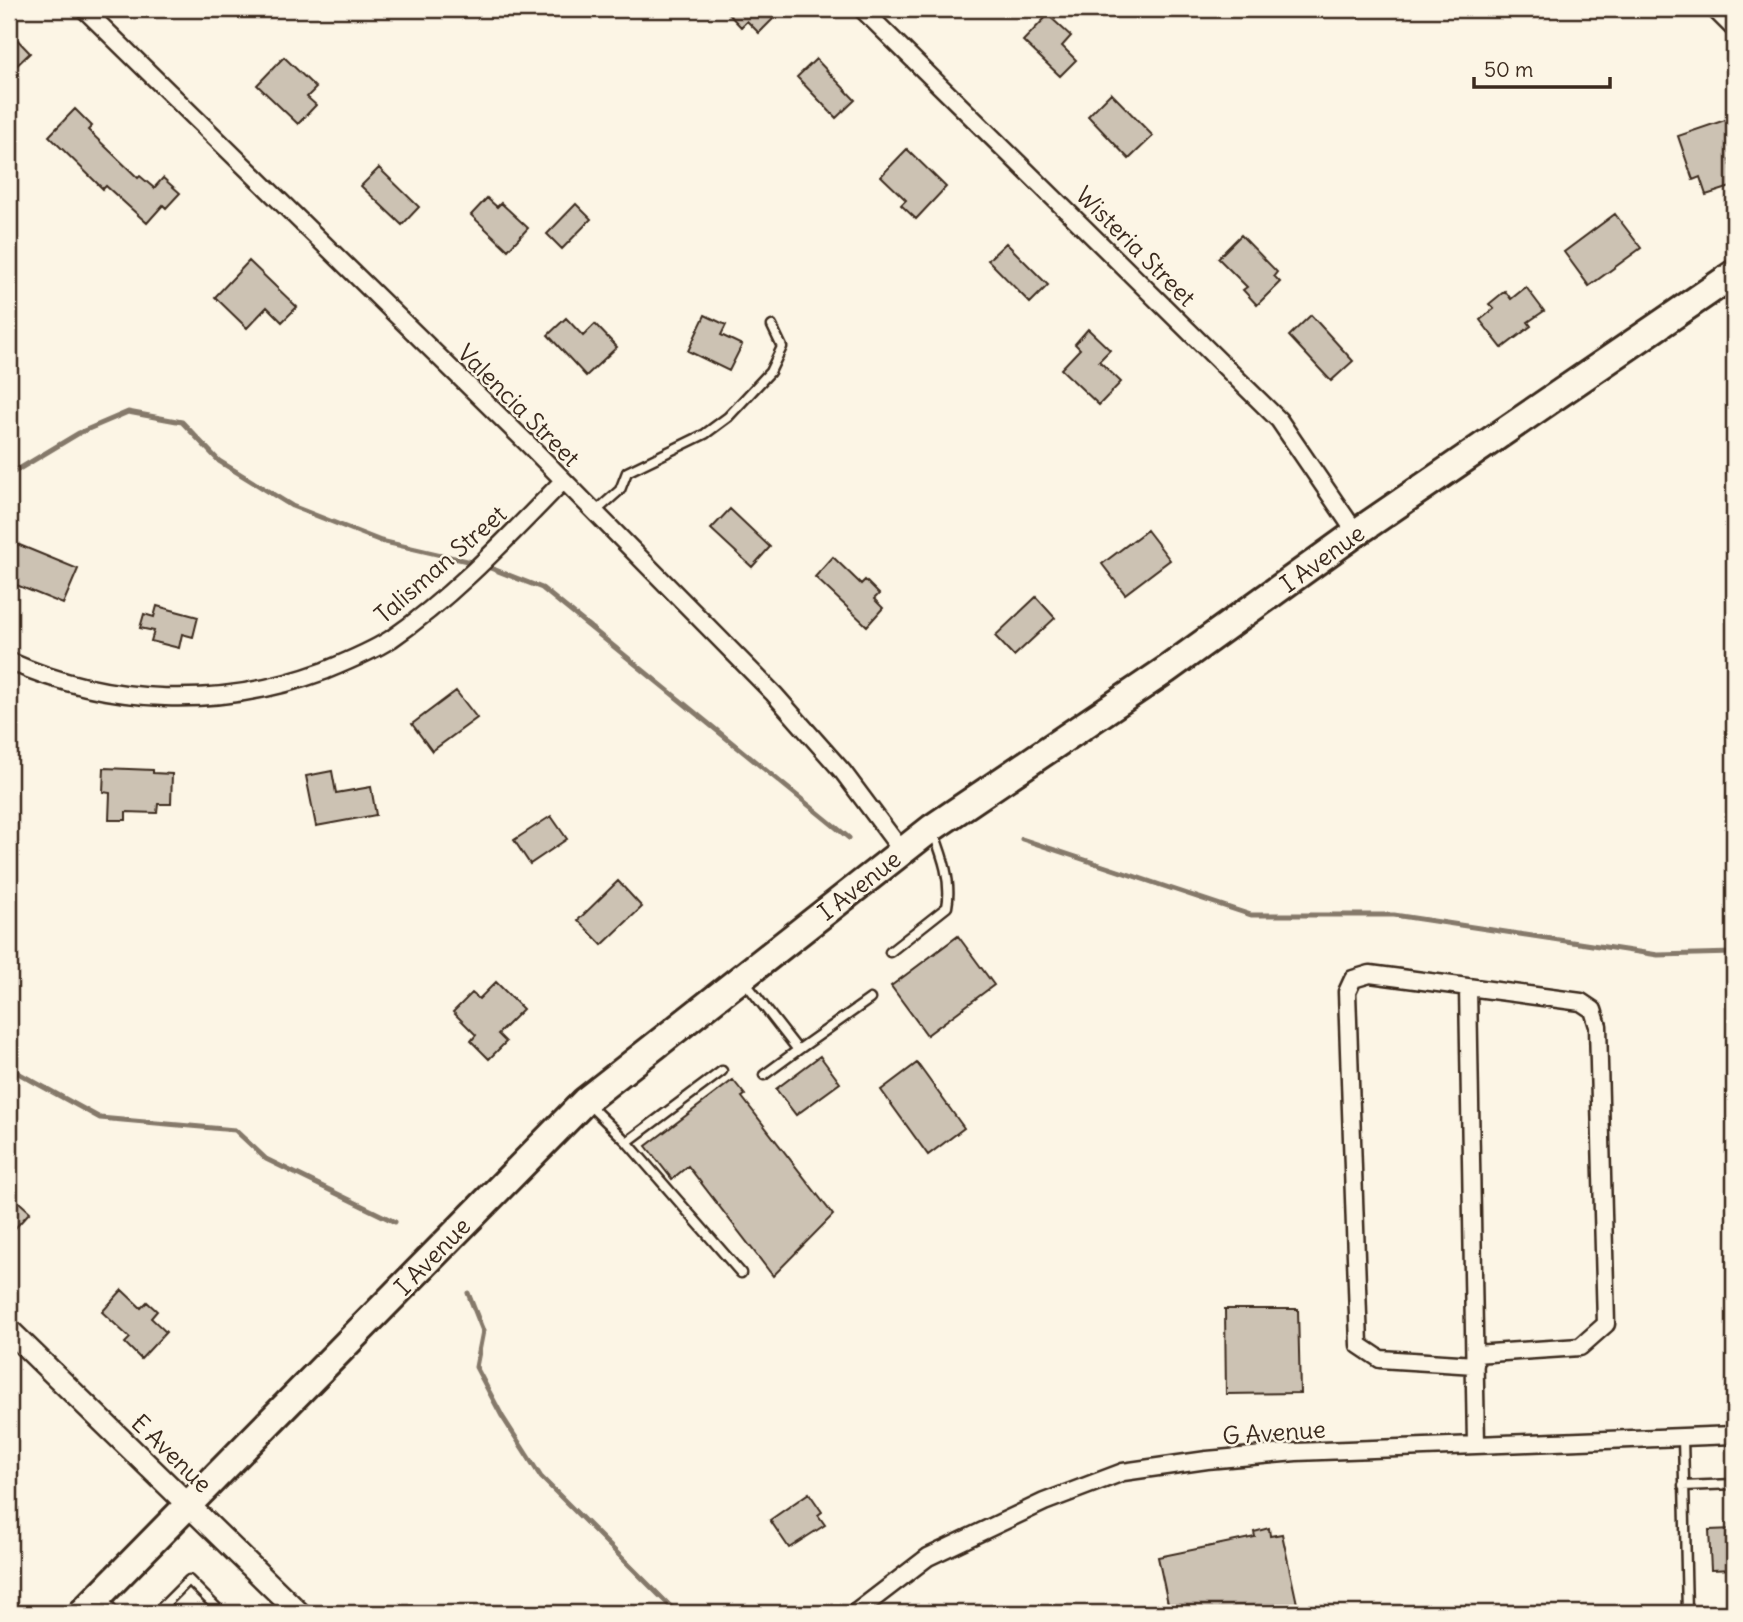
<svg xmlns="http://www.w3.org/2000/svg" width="1743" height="1622" font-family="Delius,sans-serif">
<rect width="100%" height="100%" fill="#fcf5e5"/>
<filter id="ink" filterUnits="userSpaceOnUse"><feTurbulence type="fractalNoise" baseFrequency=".0143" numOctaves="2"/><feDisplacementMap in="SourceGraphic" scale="14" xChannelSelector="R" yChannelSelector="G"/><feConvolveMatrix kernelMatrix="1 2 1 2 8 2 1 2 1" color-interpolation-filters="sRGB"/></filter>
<g filter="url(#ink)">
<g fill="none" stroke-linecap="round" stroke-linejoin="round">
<path stroke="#85796b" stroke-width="5" d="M9,475L79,433L128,412L182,422L219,461L292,506L381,541L480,564L542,588L849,838
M1022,839L1251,915H1394L1658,955L1734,953
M9,1068L100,1118L235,1130L266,1159L395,1222
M468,1293L483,1331L476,1367L502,1416L541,1477L677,1613"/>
</g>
<path fill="#ccc2b3" stroke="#3b2a1e" stroke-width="2" d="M724,9H763L773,19L759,33L747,21L741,27Z
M1048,15L1071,36L1062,46L1076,60L1060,76L1023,41Z
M9,31L30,53L9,73Z
M284,57L316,88L307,97L316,105L298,124L257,85Z
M816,59L855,100L836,118L797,77Z
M1111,93L1153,136L1129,159L1088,116Z
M75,109L92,126L88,130L138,178L140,176L154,188L163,178L180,193L166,208L163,205L147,223L106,186L103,189L49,136Z
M1728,119L1734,139V158L1729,160L1734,177V186L1706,195L1700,177L1693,180L1678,136Z
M907,149L946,187L916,219L901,205L906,200L881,176Z
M379,168L419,207L402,225L361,186Z
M487,198L497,207L501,203L528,228L508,250L471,215Z
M576,204L591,219L562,249L547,234Z
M1615,214L1641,248L1589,286L1564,252Z
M1241,235L1277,272L1274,276L1280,282L1257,305L1243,290L1247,287L1218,258Z
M1006,243L1048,285L1030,303L988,260Z
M249,261L297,307L282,322L267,307L247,328L215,297Z
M1526,287L1544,311L1528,322L1531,326L1502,348L1480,320L1494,309L1489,304L1505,291L1511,299Z
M705,315L726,325L721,335L742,345L729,371L688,351Z
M1311,315L1353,361L1331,381L1289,336Z
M566,318L583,336L595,324L617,347L586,376L548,335Z
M1088,329L1110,350L1099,361L1121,382L1099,405L1061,369L1080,349L1075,344Z
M730,509L770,547L752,567L711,529Z
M1147,530L1170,560L1125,594L1102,564Z
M17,544L78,569L63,604L9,582V563Z
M833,557L861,584L865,580L879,594L874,599L883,608L867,626L815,577Z
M1036,597L1055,618L1014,656L995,636Z
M157,606L198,617L193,637L182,634L179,648L151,641L154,631L140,628L144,614L154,617Z
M456,691L477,718L432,751L412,724Z
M104,768L153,770V773L172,774L171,804H158L157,813L126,812V820H109L110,793L103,792Z
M332,771L336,793L371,787L376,815L316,826L306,776Z
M551,816L567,839L530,864L514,840Z
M618,881L642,907L602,945L578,920Z
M958,936L994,985L927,1035L891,986Z
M496,982L523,1009L498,1034L506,1042L489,1059L471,1041L476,1035L453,1012L472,993L479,999Z
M820,1056L840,1083L796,1115L776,1089Z
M917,1063L964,1128L928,1155L881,1090Z
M733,1080L745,1095L742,1097L833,1215L773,1276L688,1166L672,1179L646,1146Z
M9,1193L30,1212L9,1235Z
M122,1290L141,1308L147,1302L157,1311L151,1318L166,1332L141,1359L125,1343L130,1338L102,1312Z
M1225,1309H1298L1300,1393L1226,1394Z
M809,1493L822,1512L818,1515L825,1525L789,1548L770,1520Z
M1269,1528L1270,1536L1282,1534L1299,1613H1248L1247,1608L1218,1613H1170L1158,1557L1255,1537L1254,1532Z
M1734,1529V1569L1711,1570L1709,1530Z"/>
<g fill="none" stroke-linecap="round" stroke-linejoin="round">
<g stroke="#3b2a1e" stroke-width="13">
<path id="service" d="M594,513L620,490L627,472L705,434L728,417L770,372L782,347L772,326
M890,952L947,907C952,881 942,855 933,831
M745,982L798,1050L870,999
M764,1075L798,1050
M587,1103L627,1142L722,1071
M627,1142L741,1273
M1683,1437L1687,1613
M1683,1486L1734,1484
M101,1598L116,1613
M156,1613L189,1580L222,1613"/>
</g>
<g stroke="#3b2a1e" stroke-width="21">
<path id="minor" d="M84,9L531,447L774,694L843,772L902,851
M862,9L1279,420L1356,533
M9,661C109,706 221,709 324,671C346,662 371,652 391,639C455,595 509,536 563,481
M1468,988L1476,1444
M1475,1354L1580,1347L1606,1324L1598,1026L1593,1010L1581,1002L1370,974L1353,979L1347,992L1359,1345L1380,1359L1475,1365
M855,1613L928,1557L1044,1502L1123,1472L1207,1460L1296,1452L1734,1435"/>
</g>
<g stroke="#3b2a1e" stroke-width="26">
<path id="tertiary" d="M1718,9L1734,25
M9,1330L299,1613"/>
</g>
<g stroke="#3b2a1e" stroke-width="32">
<path id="primary" d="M82,1613L585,1101L932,828L1166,670L1356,533L1734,274"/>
</g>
<use href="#service" stroke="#fcf5e5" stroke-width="8"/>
<use href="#minor" stroke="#fcf5e5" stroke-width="16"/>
<use href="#tertiary" stroke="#fcf5e5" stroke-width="21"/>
<use href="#primary" stroke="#fcf5e5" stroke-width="26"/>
</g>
</g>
<g text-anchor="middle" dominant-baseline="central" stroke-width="5" stroke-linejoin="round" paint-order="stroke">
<g font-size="24" fill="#3b2a1e" stroke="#fcf5e5">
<text transform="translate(1136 246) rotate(45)">Wisteria Street</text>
<text transform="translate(519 405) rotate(45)">Valencia Street</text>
<text transform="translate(1322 558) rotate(-36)">I Avenue</text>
<text transform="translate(440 564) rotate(-41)">Talisman Street</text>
<text transform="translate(859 885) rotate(-38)">I Avenue</text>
<text transform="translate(432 1256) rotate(-46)">I Avenue</text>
<text transform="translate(1274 1432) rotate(-4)">G Avenue</text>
<text transform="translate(172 1453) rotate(44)">E Avenue</text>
</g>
</g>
<rect width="1743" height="1622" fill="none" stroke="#fcf5e5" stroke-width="35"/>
<rect x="18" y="18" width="1708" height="1587" fill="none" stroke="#3b2a1e" stroke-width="2.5" filter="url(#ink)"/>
<path d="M1474 77v10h136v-10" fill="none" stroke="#3b2a1e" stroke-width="3.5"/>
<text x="1484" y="77" font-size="21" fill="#3b2a1e" stroke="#fcf5e5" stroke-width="5" paint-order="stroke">50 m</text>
</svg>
